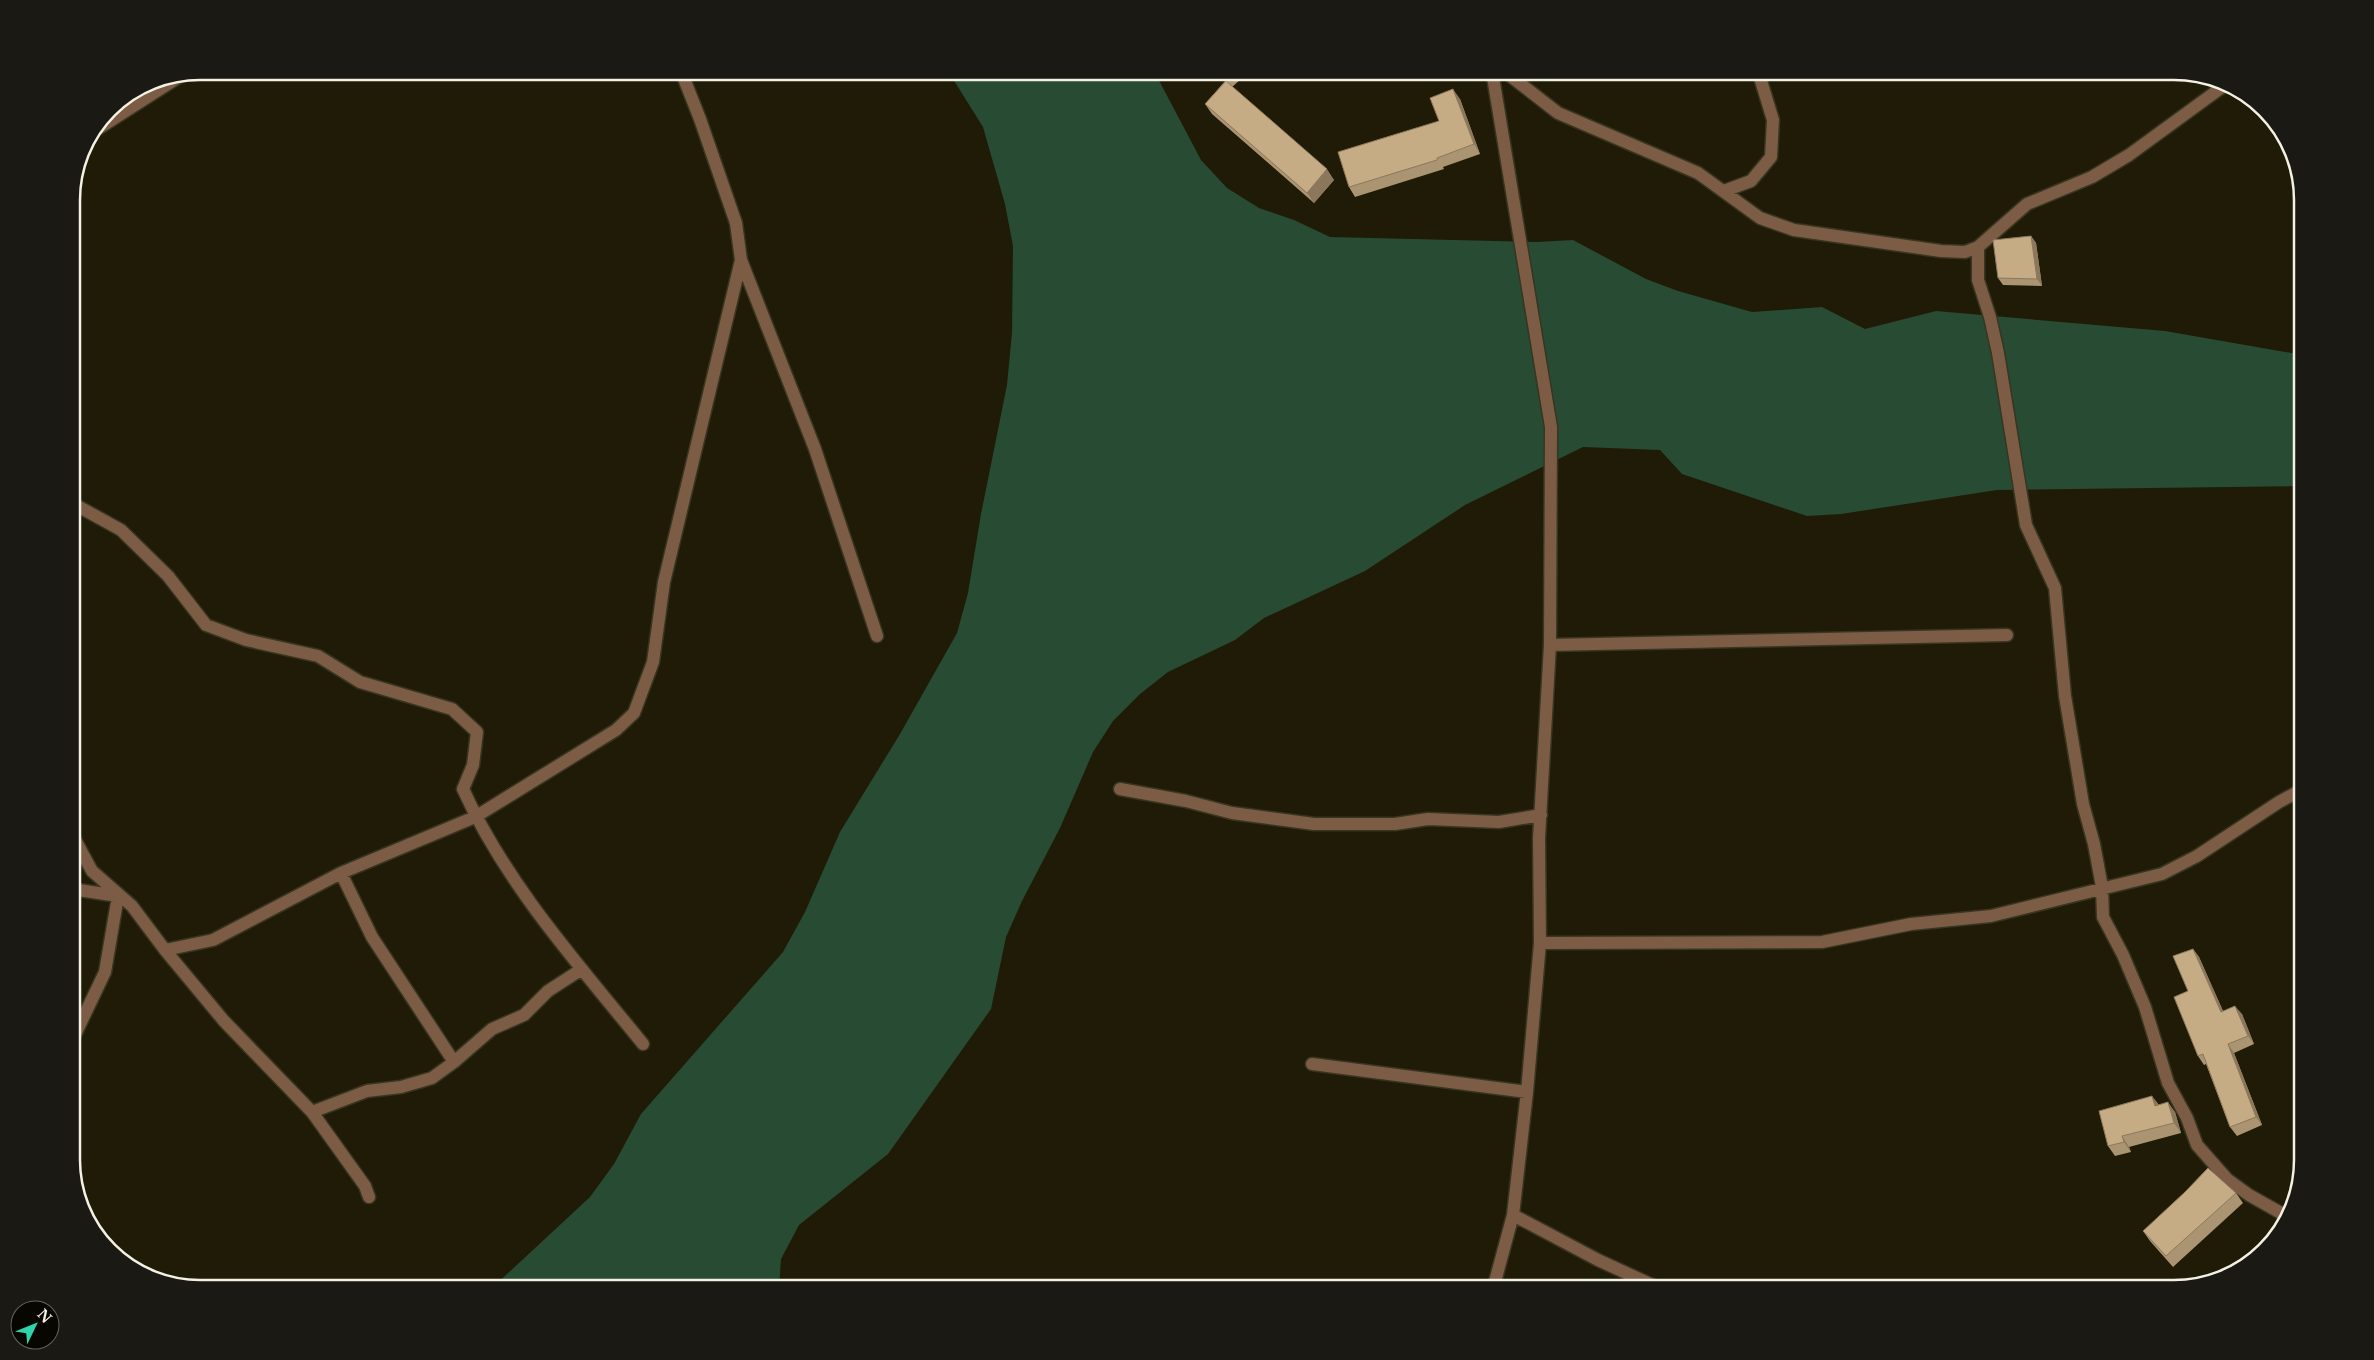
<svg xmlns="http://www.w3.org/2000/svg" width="2374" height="1360" font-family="'Libre Baskerville',serif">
<rect width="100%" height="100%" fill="#1f1b06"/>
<path fill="#284b34" d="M948,71H1154L1201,160L1227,188L1259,208L1294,220L1330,237L1537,242L1573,240L1646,279L1678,291L1752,312L1822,307L1865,329L1936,311L2165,331L2303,355V486L1997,490L1841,514L1807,516L1682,474L1660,450L1583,447L1465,505L1365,571L1264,618L1235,640L1168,672L1140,694L1113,721L1093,752L1060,828L1022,901L1006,937L991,1009L888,1154L799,1225L781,1259L779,1289H491L590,1197L614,1164L641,1114L783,952L805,912L840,832L900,734L957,633L968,593L981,514L1007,385L1012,333L1013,246L1005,204L983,127Z"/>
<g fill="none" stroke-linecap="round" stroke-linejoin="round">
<g stroke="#383521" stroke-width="15">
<path id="service" d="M1550,645L2007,635"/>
</g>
<g stroke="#383521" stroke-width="15">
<path id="minor" d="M681,71L700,119L736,223L741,260L815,449L877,636
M1492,71L1551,427L1550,645L1539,838L1540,943L1527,1092L1513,1215L1493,1289
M1504,71L1558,113L1698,173L1760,218L1794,230L1941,251L1965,252L1978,247L2027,204L2092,177L2129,155L2225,85
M2020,72L2021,71
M93,132L182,75
M1724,191L1751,181L1771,157L1773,120L1758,71
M1978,247V280L1990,317L1998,353L2026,525L2055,588L2065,696L2083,804L2094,844L2102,887L2103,917L2123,955L2145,1007L2168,1083L2187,1118L2197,1145L2227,1179L2249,1195L2288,1217
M72,503L121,530L168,576L206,625L246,640L318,656L360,682L452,709L477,732L473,765L463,789C506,884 578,964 643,1044
M1120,789L1186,801L1232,813L1314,824H1395L1428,819L1499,822L1541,815
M72,834L92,871L132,906L165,950L213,940L341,873L475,817L616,730L634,713L653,662L664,582L741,260
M72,889L118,896L105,972L72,1041
M1540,943L1822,942L1911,924L1991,916L2162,874L2197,856L2279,802L2303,789
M165,950L224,1021L312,1112L365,1186L369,1197
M454,1062L492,1029L524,1015L548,991L582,969
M1312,1064L1527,1092
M312,1112L367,1091L401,1087L432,1078L454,1062L372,937L341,873
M1513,1215L1598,1260L1661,1289"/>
</g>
<use href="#service" stroke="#7c5c45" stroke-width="12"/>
<use href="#minor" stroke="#7c5c45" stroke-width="12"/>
</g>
<path fill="#aa9472" d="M1216,71H1250L1232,87L1334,180L1314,203L1212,114L1205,104L1225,81Z
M1460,99L1480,154L1443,167L1444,169L1355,197L1349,187L1439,121Z
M2031,236L2036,243L2042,286L2003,285L1998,278Z
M2193,949L2199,957L2223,1011L2242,1014L2254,1044L2234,1053L2262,1125L2237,1136L2230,1127L2206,1064L2204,1065L2198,1056L2188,991Z
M2158,1105L2175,1112L2181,1133L2129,1147L2131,1152L2115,1156L2108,1146Z
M2236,1193L2243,1203L2173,1267L2150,1241L2143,1231Z"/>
<path fill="#8b785c" d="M1453,89L1460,99L1480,154L1474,144Z
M1327,169L1334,180L1314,203L1307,193Z
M2031,236L2036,243L2042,286L2037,279Z
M2193,949L2199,957L2227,1020L2221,1012Z
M2235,1006L2242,1014L2254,1044L2248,1036Z
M2228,1044L2234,1053L2262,1125L2256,1117Z
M2152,1096L2160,1106H2155Z
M2168,1102L2175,1112L2181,1133L2174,1123Z
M2122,1136L2129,1147L2131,1152L2124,1142Z"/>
<path fill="#c6ac84" stroke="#8b785c" d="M1218,71H1231L1224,78Z
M1226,81L1327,169L1307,193L1205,104Z
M1453,89L1474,144L1437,158V160L1349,187L1338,152L1439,121L1430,98Z
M2031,236L2037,279L1998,278L1993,240Z
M2193,949L2221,1012L2235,1006L2248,1036L2228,1044L2256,1117L2230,1127L2203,1054L2198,1056L2174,997L2188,991L2173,956Z
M2152,1096L2155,1106L2168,1102L2174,1123L2122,1136L2124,1142L2108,1146L2099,1111Z
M2208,1168L2236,1193L2166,1256L2143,1231L2185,1192Z"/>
<path d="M0 0H2374V1360H0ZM200 80H2174A120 120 0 0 1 2294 200V1160A120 120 0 0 1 2174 1280H200A120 120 0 0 1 80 1160V200A120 120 0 0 1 200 80Z" fill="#1a1913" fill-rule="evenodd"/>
<path fill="none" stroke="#f3f1e3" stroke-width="2.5" d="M200 80H2174A120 120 0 0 1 2294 200V1160A120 120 0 0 1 2174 1280H200A120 120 0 0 1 80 1160V200A120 120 0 0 1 200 80Z"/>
<g transform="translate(35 1325) rotate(47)"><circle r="24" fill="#070601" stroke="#65645b"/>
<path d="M0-4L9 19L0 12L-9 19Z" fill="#2fd4aa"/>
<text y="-8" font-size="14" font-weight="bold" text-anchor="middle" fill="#f3f1e3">N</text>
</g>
</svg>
